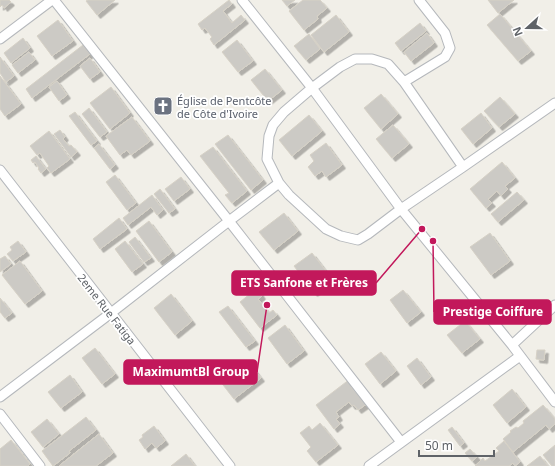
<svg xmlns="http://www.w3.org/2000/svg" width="555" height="466" font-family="'Noto Sans',sans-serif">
<defs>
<filter id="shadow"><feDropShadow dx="3.5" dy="3.5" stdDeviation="0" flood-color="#0004"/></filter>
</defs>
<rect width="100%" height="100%" fill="#f1efe8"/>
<path fill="#cccac5" stroke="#d6d1c6" filter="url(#shadow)" d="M0,0H9L11,2L4,8L2,5L0,7Z
M88,0H115L97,15L86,1Z
M229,0L232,4L223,11L232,23L241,15L245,20L214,45L210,39L212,37L205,28L202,30L198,24Z
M282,0H295L287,6Z
M303,0H320L327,8L317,16L318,19L304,30L289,11Z
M488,0H514L498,13Z
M500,14L531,51L518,61L487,25Z
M336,15L349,32L324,52L311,35Z
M58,20L73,41L52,56L37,36Z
M420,23L426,31L401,51L395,43Z
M427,33L434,43L411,61L404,52Z
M309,34L320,49L306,60L294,46Z
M23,38L30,48L11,63L4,53Z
M237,40L253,61L238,72L222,52Z
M83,45L90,54L32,98L26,89Z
M29,52L35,60L18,73L12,65Z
M0,57L14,76L6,82L0,73Z
M90,58L100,72L90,79L80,66Z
M265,69L282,90L268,101L251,80Z
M0,76L21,104L5,116L0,109Z
M57,81L67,95L59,101L49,87Z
M111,87L130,113L110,129L90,103Z
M381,94L398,114L381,129L364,108Z
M500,97L515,114L499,127L484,111Z
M89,108L107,132L100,137L82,114Z
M75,112L97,141L91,145L69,116Z
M481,113L492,128L473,144L461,129Z
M309,115L322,131L292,156L279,140Z
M132,117L150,141L131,155L127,150L120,155L106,136Z
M393,125L409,144L392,158L376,139Z
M60,130L65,137L63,139L69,146L71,145L77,152L71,157L54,134Z
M49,131L70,159L51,173L47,168L49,166L40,153L37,155L30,146Z
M228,135L263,180L251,190L215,144Z
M326,143L342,165L326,177L322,171L315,176L308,167L314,161L310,155Z
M99,144L115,165L110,169L94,148Z
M213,147L247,191L232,203L225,195L229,193L200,156Z
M36,156L46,169L41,173L38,169L39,168L35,162L33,163L31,160Z
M502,162L515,178L505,186L508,189L501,196L497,191L488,199L492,203L486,208L470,189Z
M115,175L136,203L127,210L106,182Z
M181,177L190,189L174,201L165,189Z
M160,189L175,209L169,213L154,194Z
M517,192L524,200L498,222L491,214Z
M152,195L163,210L157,215L151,207L128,225L123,218Z
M284,213L298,231L274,250L259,232Z
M119,218L127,229L100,249L93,239Z
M149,221L172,252L159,262L136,231Z
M490,233L510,261L491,275L470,247Z
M135,237L151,258L144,262L129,242Z
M18,241L26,252L13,261L7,254L12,250L10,247Z
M125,241L143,264L132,272L115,249Z
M312,253L332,279L314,293L294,266Z
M5,256L11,264L0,272V259Z
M20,261L42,291L25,304L2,275Z
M257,288L262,296L258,299L269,313L273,310L277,315L260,328L240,302Z
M403,290L421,312L407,323L390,300Z
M171,294L192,321L175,335L154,308Z
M0,298L12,313L5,318L0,312Z
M228,306L255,341L246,347L219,312Z
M465,321L480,339L462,353L447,335Z
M285,325L304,351L287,364L268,338Z
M95,348L115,374L102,384L82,358Z
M537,350H545L544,360L536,359Z
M381,352L396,371L380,384L365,364Z
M417,358L431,377L421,385L407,366Z
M247,360L261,378L234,399L220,381Z
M70,375L82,392L61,408L48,392Z
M350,379L354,385L351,387L362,400L364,398L368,403L358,410L354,405L352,406L349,402L336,412L339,417L336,419L340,424L334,429L316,405Z
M512,389L526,407L507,423L493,405Z
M543,405L555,419V424L549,429L546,425L513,452L503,439L511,432L510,431L516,427L518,428L524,423L523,421Z
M86,417L96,430L69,451L70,453L53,466L42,451Z
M47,419L59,434L43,447L31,432Z
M320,423L338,445L316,462L307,451L311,447L300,433L309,426L312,430Z
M154,426L165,441L156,448L152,443L145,449L139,440L143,437L142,435Z
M452,427L464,443L460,446L448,430Z
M99,434L113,453L96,466H59Z
M11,440L30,464L28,466H0V449Z
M504,441L520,462L515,466L513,463L509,466H475L483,458L485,461L499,451L496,448Z
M555,445V466H552L543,455Z
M470,449L477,457L472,461L465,453Z
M186,454L195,466H171Z
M540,456L548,466H527Z"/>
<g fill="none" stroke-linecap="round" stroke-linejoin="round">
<g stroke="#b5b8bc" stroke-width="11">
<path id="minor" d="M54,0L229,221L401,442
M242,0L312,88L401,209L512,345L555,402
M0,39L52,0
M404,82L445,57L450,48L445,33L419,0
M463,167L404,82L388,64L372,59H355L340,67L312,88L284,112L273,125L269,136L267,159L279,183L289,195L326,229L341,236L358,240L368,234L401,209L463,167L555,103
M0,170L230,466
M512,345L555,305
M0,397L111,313L229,221L279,183
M0,414L40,466
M369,466L520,356"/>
</g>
<use href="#minor" stroke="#fff" stroke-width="9"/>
</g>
<defs>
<g id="church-square" transform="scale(1)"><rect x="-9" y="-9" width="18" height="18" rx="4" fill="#6b7280" stroke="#fff"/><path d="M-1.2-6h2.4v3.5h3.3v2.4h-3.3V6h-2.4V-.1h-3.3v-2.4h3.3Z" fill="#fff"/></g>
</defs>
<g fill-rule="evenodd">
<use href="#church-square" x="163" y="106"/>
</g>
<g text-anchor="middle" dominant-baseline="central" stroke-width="3.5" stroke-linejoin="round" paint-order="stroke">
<g font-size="11" fill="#5b616d" stroke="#fff" text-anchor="start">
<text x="177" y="100">Église de Pentcôte<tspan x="177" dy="13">de Côte d'Ivoire</tspan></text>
</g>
<g font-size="11" fill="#5f6368" stroke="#fff">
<text transform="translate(107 309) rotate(52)">2eme Rue Fatiga</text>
</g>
</g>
<path fill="none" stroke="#c2185b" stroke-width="1.5" d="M422 229L376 283M433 241L434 312M267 305L257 372"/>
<g fill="#c2185b" stroke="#fff" stroke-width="1.5">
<circle cx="422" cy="229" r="4"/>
<circle cx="433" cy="241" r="4"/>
<circle cx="267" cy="305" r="4"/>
</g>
<g fill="#c2185b" stroke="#c2185b" stroke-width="1.5">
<rect x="232" y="271" width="144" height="24" rx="4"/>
<rect x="434" y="300" width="117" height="24" rx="4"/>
<rect x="124" y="360" width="133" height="24" rx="4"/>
</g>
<g font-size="12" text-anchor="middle" font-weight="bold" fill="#fff">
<text x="304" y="287">ETS Sanfone et Frères</text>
<text x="493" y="316">Prestige Coiffure</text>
<text x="191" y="376">MaximumtBl Group</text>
</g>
<g transform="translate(527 28) rotate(249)" stroke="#ffffff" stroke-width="3" paint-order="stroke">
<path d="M0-3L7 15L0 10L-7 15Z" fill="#5f6368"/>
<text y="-6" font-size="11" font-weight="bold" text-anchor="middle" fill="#5f6368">N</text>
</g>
<path d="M419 450v6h75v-6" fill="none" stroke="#5f6368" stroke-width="2"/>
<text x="425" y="450" font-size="12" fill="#5f6368" stroke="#ffffff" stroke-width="3" paint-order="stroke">50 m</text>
</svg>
